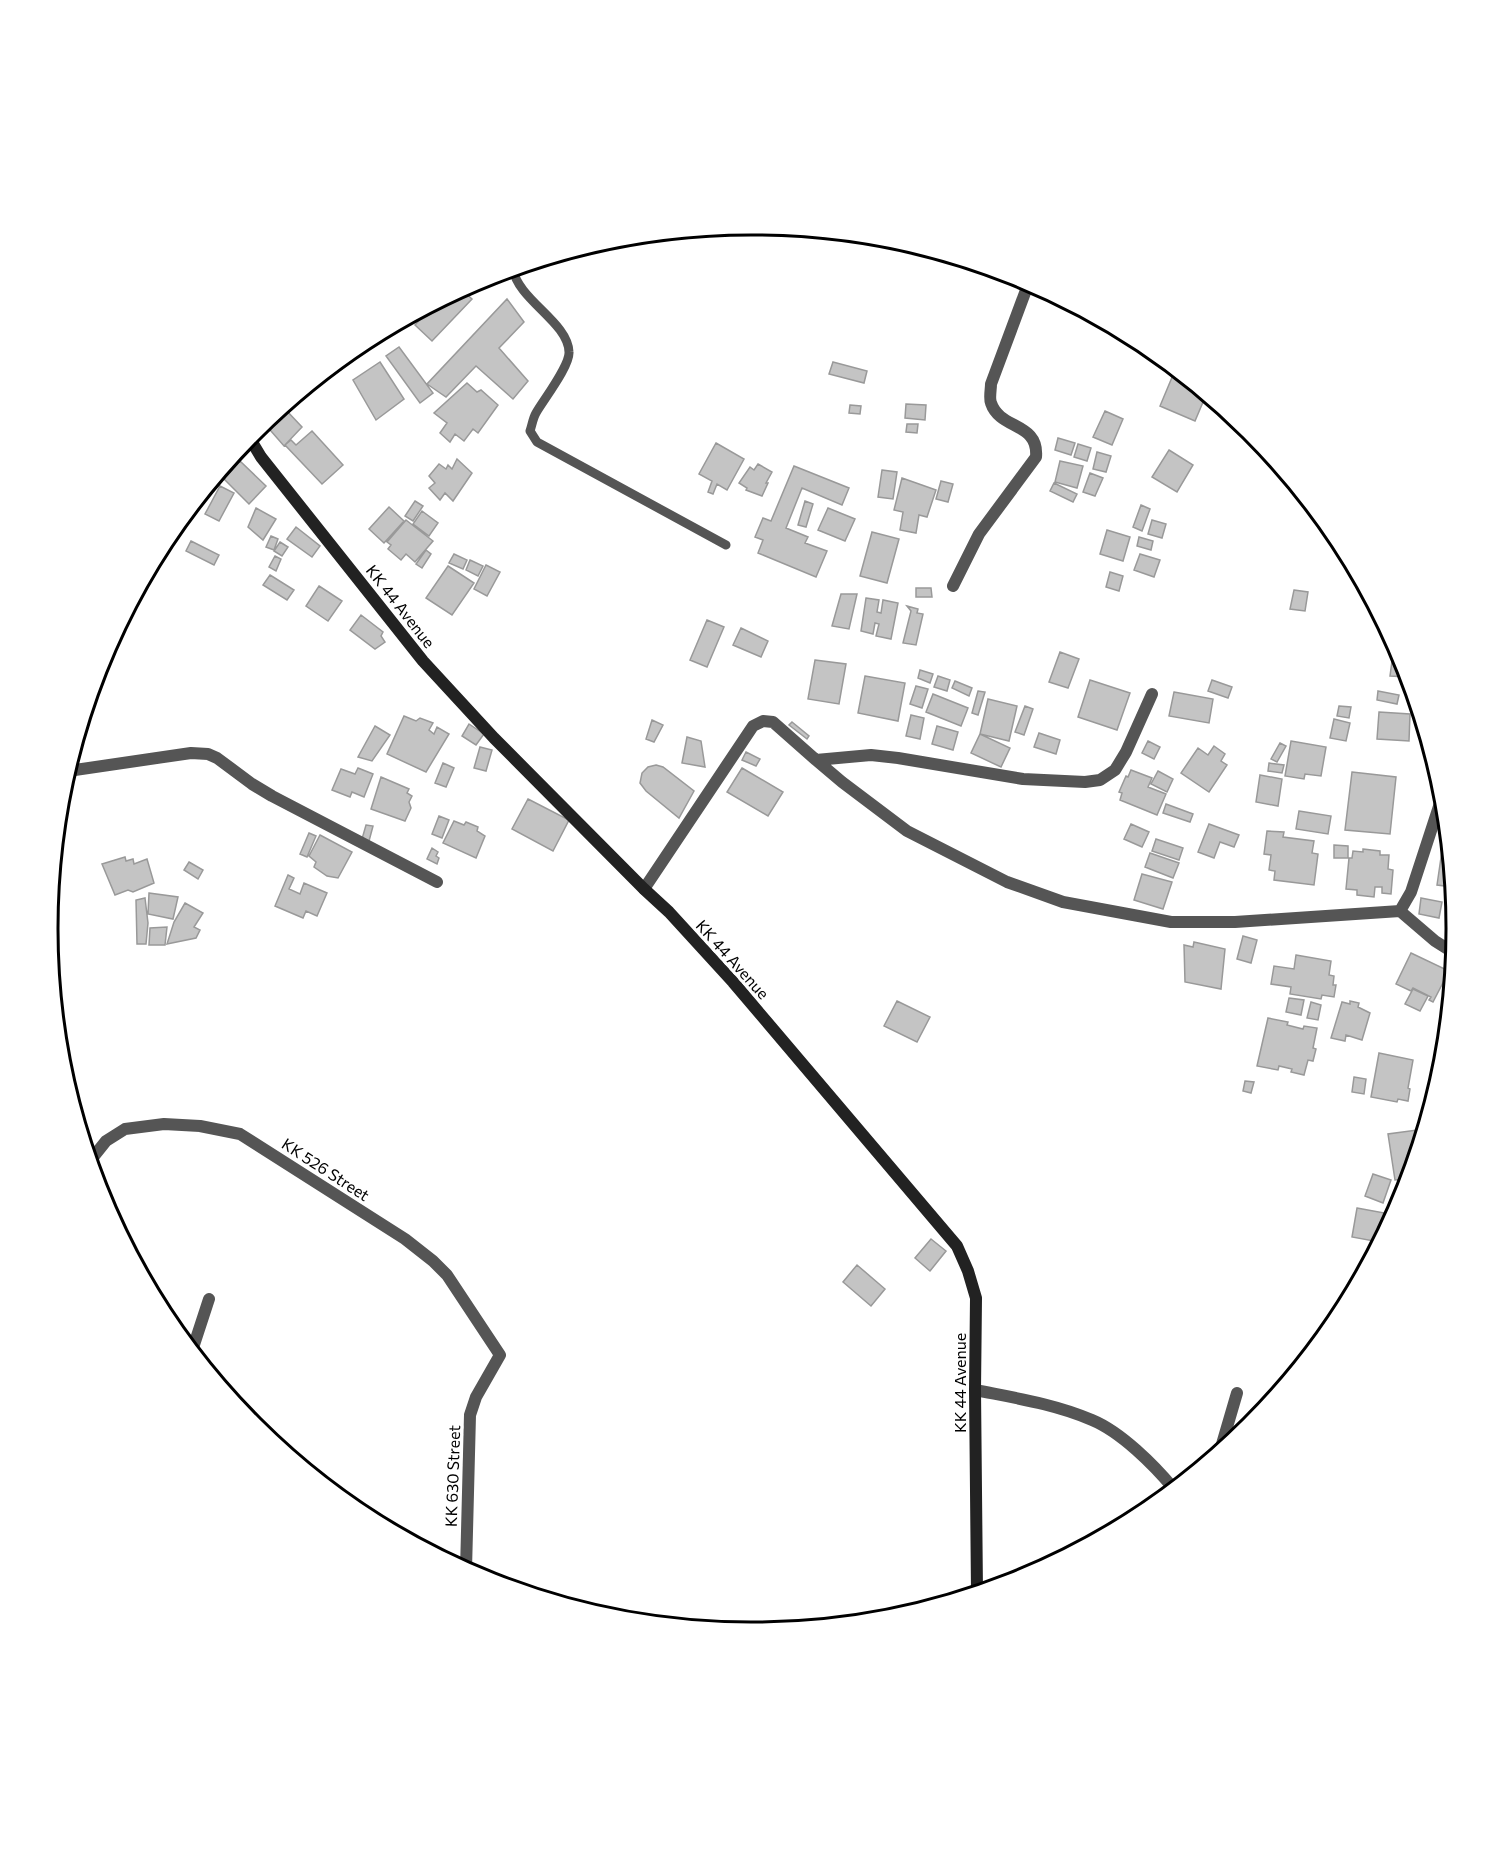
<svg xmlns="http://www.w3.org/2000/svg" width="1504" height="1857" font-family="Commissioner,sans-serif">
<rect width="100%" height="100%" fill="#fff"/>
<path fill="#c4c4c4" stroke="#999" stroke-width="1.5" d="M461,289L472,299L432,341L415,325L434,304Z
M507,299L524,322L499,348L528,381L513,399L476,366L446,397L427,384Z
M399,347L433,393L420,403L386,356Z
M341,360V361L339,363L342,369L328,378L325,373Z
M380,362L404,399L376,420L353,380Z
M833,362L867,371L864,383L829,374Z
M1173,375L1190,382L1206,395L1195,421L1160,406Z
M467,383L477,392L481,390L498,405L478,433L473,429L464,441L455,434L450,442L440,433L447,423L434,413Z
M292,400L294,403L286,410L302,427L284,446L264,423Z
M906,404L926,405L925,420L905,418Z
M850,405L861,406L860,414L849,413Z
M1105,411L1123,419L1112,445L1093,437Z
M907,424H918L917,433L906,432Z
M312,431L343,465L322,484L285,445L291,440L296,445Z
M1058,438L1075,443L1071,455L1055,450Z
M716,443L744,459L727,490L717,484L713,494L708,492L712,481L699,474Z
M1078,444L1091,448L1087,461L1074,457Z
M1169,450L1193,465L1177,492L1152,477Z
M1097,452L1111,456L1106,472L1093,469Z
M457,459L472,473L453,501L445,493L440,500L429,488L435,483L429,476L439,464L446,469L448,465L452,469Z
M240,461L266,486L249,504L224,479Z
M1060,461L1083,466L1077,488L1055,482Z
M758,464L772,472L766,483H768L762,496L746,490L747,488L739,483L750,467L754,470Z
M794,466L849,488L842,505L802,488L786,528L808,537L805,543L827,551L816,577L758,553L763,540L755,537L763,518L771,521Z
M882,470L897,472L893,499L878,497Z
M1090,473L1103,478L1095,496L1083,492Z
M902,478L936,490L927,517L919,515L916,533L900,530L903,512L894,510Z
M941,481L953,484L948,502L936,499Z
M1054,483L1077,494L1073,502L1050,491Z
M220,486L234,493L219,521L205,514Z
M415,501L423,506L413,521L405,516Z
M805,501L813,504L806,527L798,525Z
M1141,505L1150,509L1142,531L1133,527Z
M389,507L404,521L384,543L369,529Z
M256,508L276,519L263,540L248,527Z
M828,508L855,519L845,541L818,530Z
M422,511L438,523L429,536L413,524Z
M406,520L433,541L415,562L406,554L401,560L388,549L391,545L387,542Z
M1152,520L1166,524L1162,538L1148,534Z
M296,527L320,546L312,557L287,539Z
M1107,530L1130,537L1123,561L1100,554Z
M872,532L899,539L887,583L860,576Z
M271,536L278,539L274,550L266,547Z
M1139,537L1153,541L1151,550L1137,546Z
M191,541L219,555L214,565L186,551Z
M280,542L288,547L282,556L274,551Z
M426,550L431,554L422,568L416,564Z
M454,554L467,560L463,569L449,563Z
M1140,554L1160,560L1154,577L1134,570Z
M275,556L281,559L276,571L269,567Z
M470,560L483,566L478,576L466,570Z
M486,565L500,572L487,596L474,589Z
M448,566L474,583L452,615L426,598Z
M1110,572L1123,576L1119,591L1106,587Z
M270,575L294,590L287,600L263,585Z
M319,586L342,601L328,621L306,606Z
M916,588H931L932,597H916Z
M1294,590L1308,592L1305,611L1290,609Z
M841,594H857L849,629L832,626Z
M866,598L879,600L877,612L881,613L883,600L898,603L891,639L876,636L879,624L875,623L873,634L861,631Z
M907,606L918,609L917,613L923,614L916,645L903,643L911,611Z
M361,615L383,632L381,636L385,642L375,649L350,630Z
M707,620L724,627L707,667L690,660Z
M741,628L768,641L761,657L733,645Z
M1060,652L1079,659L1068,688L1049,682Z
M815,660L846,664L839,704L808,699Z
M1392,661L1403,662L1408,677L1390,676Z
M920,670L933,674L930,683L918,678Z
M865,676L905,683L898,721L858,713Z
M938,676L950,680L947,691L934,687Z
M1090,680L1130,693L1117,730L1078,717Z
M1212,680L1232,687L1228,698L1208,691Z
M955,681L972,688L969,696L952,688Z
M916,686L928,689L922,708L910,704Z
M978,691L985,692L978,715L972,713Z
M1378,691L1399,695L1397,704L1377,700Z
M1174,692L1213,699L1209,723L1169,716Z
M933,694L968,708L961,726L926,712Z
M988,699L1017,706L1009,741L980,734Z
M1025,706L1033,709L1024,735L1015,732Z
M1339,706L1351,707L1349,718L1337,716Z
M1379,712L1410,714L1409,741L1377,739Z
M911,715L924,718L920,739L906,736Z
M404,716L416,721L420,718L433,723L429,730L434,734L437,727L449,734L426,772L387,754Z
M1334,719L1350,723L1346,741L1330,738Z
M652,720L663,725L654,742L646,739Z
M792,722L809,736L807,739L789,725Z
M469,724L484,734L476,745L462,736Z
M375,726L390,735L372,761L358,757Z
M937,726L958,732L953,750L932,744Z
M1039,733L1060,740L1056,754L1034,747Z
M980,734L1010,748L1001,767L971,753Z
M687,737L701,741L705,767L682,763Z
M1148,741L1160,747L1154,759L1142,753Z
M1291,741L1326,747L1321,776L1305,774L1304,779L1285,776Z
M1280,743L1286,746L1277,762L1271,759Z
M1214,746L1225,754L1221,761L1227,765L1209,792L1181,773L1198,748L1208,755Z
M480,747L492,750L486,771L474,768Z
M746,752L760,759L756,766L742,760Z
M443,763L454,768L446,787L435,783Z
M1269,763L1284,765L1282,773L1268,771Z
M656,765L663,767L694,791L679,818L646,791L640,783L642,773L648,767Z
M358,768L373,774L364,797L352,792L350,797L332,790L341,769L355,774Z
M742,768L783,792L768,816L727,792Z
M1131,770L1152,778L1148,787L1166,794L1157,815L1120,800L1122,793L1119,792L1126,776L1128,777Z
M1158,771L1173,779L1167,792L1151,784Z
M1352,772L1396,777L1390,834L1345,830Z
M1260,775L1282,779L1278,806L1256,802Z
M381,777L409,789L407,793L412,796L409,802L411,808L405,821L371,809Z
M528,799L569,820L553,851L512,829Z
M1166,804L1193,814L1190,822L1163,813Z
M1299,811L1331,816L1328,834L1296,829Z
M439,816L449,820L442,838L432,834Z
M454,821L464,825L466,822L478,827L477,831L485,836L476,858L443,843Z
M1446,823L1452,887L1437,885Z
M1131,824L1149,832L1142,847L1124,839Z
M1209,824L1239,835L1234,847L1220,842L1214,858L1198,852Z
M366,825L373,826L369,841L362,839Z
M1267,831L1284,832L1283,837L1314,841L1312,853L1318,854L1314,885L1274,880L1275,871L1269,870L1271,855L1264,854Z
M309,833L316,836L307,857L300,854Z
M320,835L352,852L338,878L327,876L314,867L316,862L309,856Z
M1156,839L1183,848L1179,860L1152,851Z
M1334,845L1348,846V858H1334Z
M432,848L438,852L436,856L439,858L437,864L427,859Z
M1363,849L1380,851V855H1389L1388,869L1393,870L1391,894L1382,893V887H1375L1374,897L1357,895V890L1346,889L1349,858H1352L1353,851L1363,852Z
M1150,853L1179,863L1173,878L1145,867Z
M125,857L126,861L133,859L134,864L147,859L154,883L133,892L128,890L115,895L102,864Z
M189,862L203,870L198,879L184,870Z
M1142,874L1172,882L1163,909L1134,900Z
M288,875L294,878L289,889L300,894L304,883L327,893L317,916L306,911L303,918L275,906Z
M149,893L178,897L173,919L148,914Z
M145,898L148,923L146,944H137L136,900Z
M1421,898L1442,902L1439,918L1419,914Z
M185,903L203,913L194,927L200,930L196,938L167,944L174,922Z
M167,927L165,945H149L150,928Z
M1243,936L1257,940L1251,963L1237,959Z
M1194,942L1225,949L1221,989L1185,982L1184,945L1193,947Z
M1411,953L1449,971L1433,1002L1429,1000L1431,997L1413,988L1411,991L1396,984Z
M1296,955L1331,961L1329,975L1334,976L1333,985H1336L1334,997L1322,995L1321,999L1290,994L1291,987L1271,984L1274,966L1294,969Z
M1413,989L1428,996L1420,1011L1405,1004Z
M1289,998L1304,1000L1301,1015L1286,1012Z
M897,1001L930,1017L917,1042L884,1026Z
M1350,1001L1359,1003L1358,1007L1370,1013L1362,1040L1346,1035L1345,1041L1331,1038L1342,1002L1350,1004Z
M1311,1002L1321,1005L1318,1020L1307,1018Z
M1268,1018L1288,1022L1287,1025L1303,1029L1304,1026L1317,1028L1313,1048L1316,1049L1313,1061L1308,1060L1304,1075L1291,1072L1292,1069L1279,1066L1278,1070L1257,1066Z
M1379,1053L1413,1060L1408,1088L1410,1089L1408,1101L1398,1099L1397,1102L1371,1097Z
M1354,1077L1366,1079L1364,1094L1352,1092Z
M1245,1081L1254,1082L1251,1093L1243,1091Z
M1417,1130L1419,1145L1408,1179L1395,1180L1388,1134Z
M1373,1174L1391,1180L1383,1203L1365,1196Z
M1357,1208L1390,1214L1388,1224L1379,1242L1352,1237Z
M931,1239L946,1251L930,1271L915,1258Z
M857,1265L885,1289L871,1306L843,1282Z"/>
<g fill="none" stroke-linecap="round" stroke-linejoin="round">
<path stroke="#555" stroke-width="9" d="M513,269C518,300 568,322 569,352C570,366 544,399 536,413C533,418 532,425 530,431L537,442L726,545"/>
<path stroke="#555" stroke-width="12" d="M953,586L979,534L1036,457C1039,422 1000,430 991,403C989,398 991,390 991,384L1029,282
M816,760L842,782L907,831L1007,882L1063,902L1171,922H1235L1400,911L1411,892L1443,794
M68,771L191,753L208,754L217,758L252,784L272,796L437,882
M644,889L753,726L763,721L773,722L816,760L871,755L898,758L1023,779L1085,782L1100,780L1115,770L1126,752L1152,694
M1400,911L1435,941L1454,953
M90,1161L106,1141L125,1129L164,1124L200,1126L240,1134L405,1239L433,1261L447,1275L500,1355L476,1397L470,1415L466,1570
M192,1351L209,1299
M975,1390C1015,1398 1055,1404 1092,1420C1121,1432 1154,1465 1174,1489
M1220,1451L1237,1393"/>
<path stroke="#222" stroke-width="12" d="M249,437L261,457L423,661L494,738L644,889L669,912L733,982L957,1246L968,1271L976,1298L975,1390L977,1592"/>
</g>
<g text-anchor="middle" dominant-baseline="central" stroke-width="6" stroke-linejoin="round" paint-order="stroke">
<g font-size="16" fill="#000" stroke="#fff">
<text transform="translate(401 606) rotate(52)">KK 44 Avenue</text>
<text transform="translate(733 959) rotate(48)">KK 44 Avenue</text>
<text transform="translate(326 1169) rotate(33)">KK 526 Street</text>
<text transform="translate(959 1383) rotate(-90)">KK 44 Avenue</text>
<text transform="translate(452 1476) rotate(-88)">KK 630 Street</text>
</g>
</g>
<path d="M0 0H1504V1857H0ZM751 235H753A693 693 0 0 1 1446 928V929A693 693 0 0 1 753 1622H751A693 693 0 0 1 58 929V928A693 693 0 0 1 751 235Z" fill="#fff" fill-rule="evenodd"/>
<path fill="none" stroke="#000" stroke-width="3" d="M751 235H753A693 693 0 0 1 1446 928V929A693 693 0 0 1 753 1622H751A693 693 0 0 1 58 929V928A693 693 0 0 1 751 235Z"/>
</svg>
